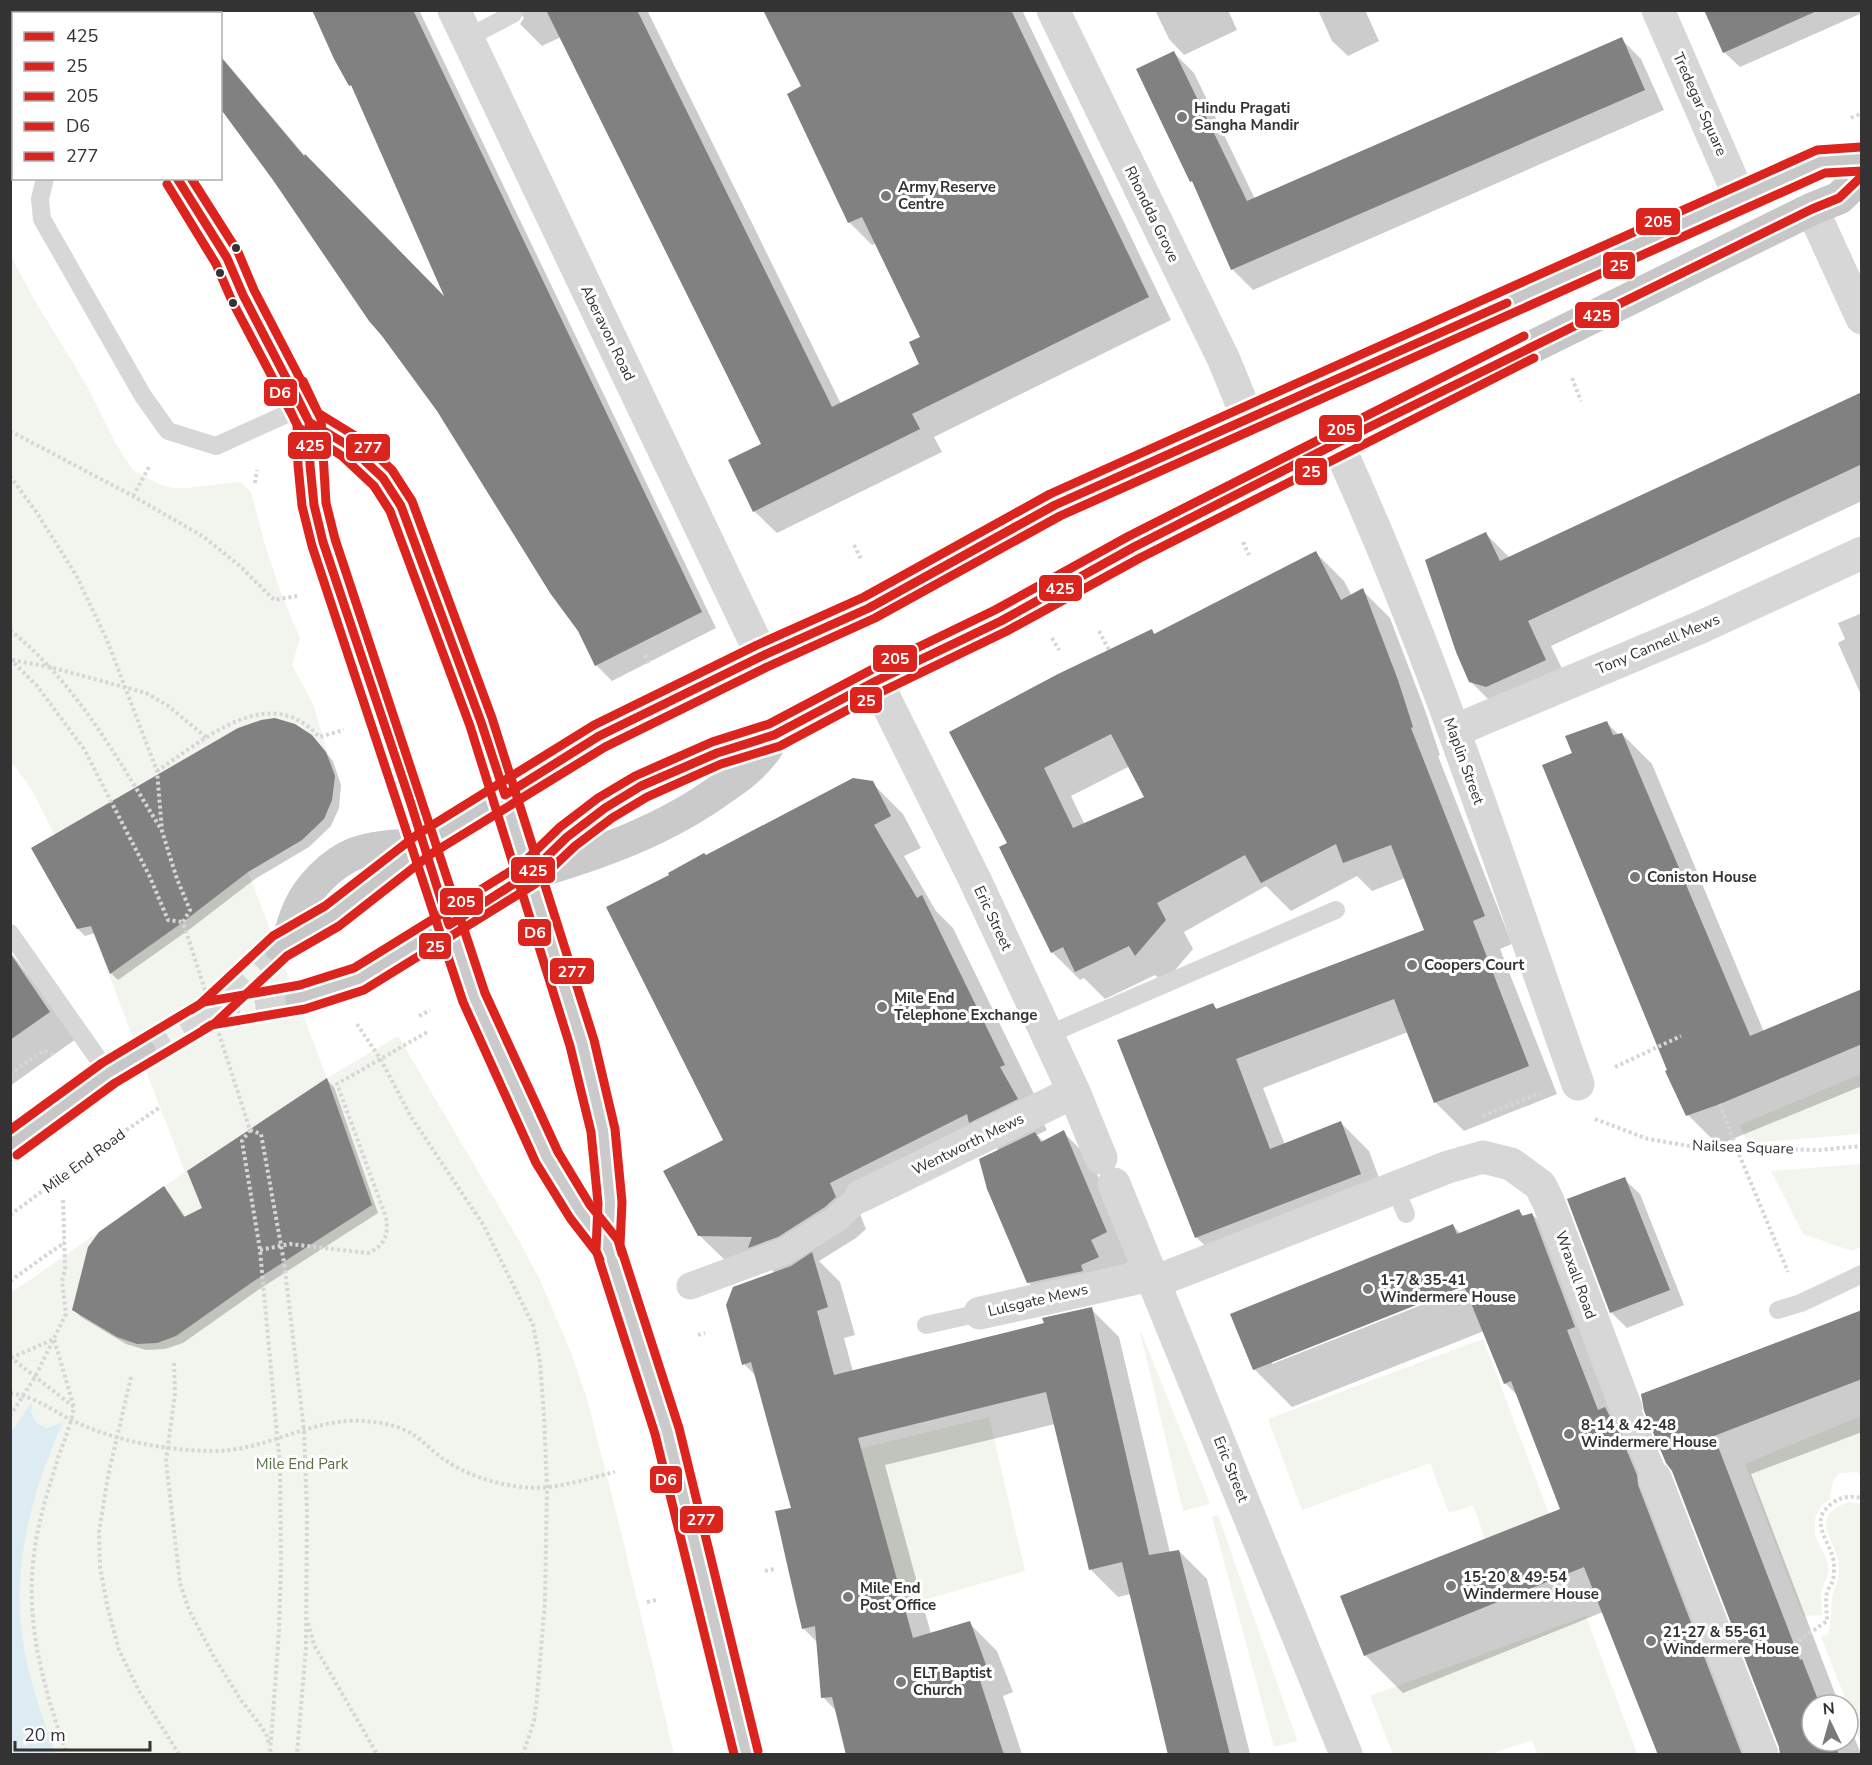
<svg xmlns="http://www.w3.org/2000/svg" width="1872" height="1765" font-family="'Nunito Sans',sans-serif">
<rect width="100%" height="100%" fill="#fff"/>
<path fill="#f1f5ed" d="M10,254L32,296L87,386L116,444L133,470L161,485L174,488H187L240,482L251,492L265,545L283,599L300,638L292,665L313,704L335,776L332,800L324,819L302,840L248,872L327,1078L398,1036L517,1237L541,1282L572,1355L587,1399L619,1524L674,1754H11V1293L185,1172L55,835L33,792L14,765L11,764Z
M1861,1074V1134L1748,1143L1740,1125Z
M1861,1164V1247L1852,1251L1803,1234L1771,1171Z
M1140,1332H1141L1210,1504L1183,1511Z
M1483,1339L1549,1514L1485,1539L1473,1505L1449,1513L1430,1463L1302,1510L1268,1419Z
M1861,1416V1475L1857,1472L1839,1473L1833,1480L1830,1499L1821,1506L1815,1519V1536L1827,1560L1829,1571L1821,1592L1822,1615L1803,1616L1745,1464Z
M989,1417L1025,1571L903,1606L851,1451Z
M1848,1502L1861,1504V1745L1848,1705L1821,1637L1828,1635C1832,1621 1830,1607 1833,1593C1836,1584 1840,1577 1839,1566C1836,1538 1806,1519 1848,1502Z
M1218,1515L1297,1740V1741L1274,1747L1212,1517Z
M1586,1616L1637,1754H1538L1532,1740L1492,1754H1393L1370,1696Z"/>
<path fill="#ddebf3" d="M32,1402L31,1412L36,1423L47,1428L63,1422C36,1483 17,1545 20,1613C22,1660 39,1710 56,1754H11V1432Z"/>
<path fill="#0003" fill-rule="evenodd" d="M152,10H219L222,15L155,14Z
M313,10H419L716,628L612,681L596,665L579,630L438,410L220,106V55L305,156L449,302L354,88L350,85Z
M517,10H647L841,404L921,365L922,337L877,243L872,245L849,222L803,86L765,10H1022L1171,320L934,437L942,452L777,533L754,511L763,444L561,37L542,46L520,24L524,18Z
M1155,10H1228L1237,30L1184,55L1169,39Z
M1318,10H1365L1379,41L1348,56L1332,41Z
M1706,10H1862V13L1740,67L1724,52Z
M1621,39L1641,59L1664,110L1253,290L1232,269L1196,185L1191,181L1174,53L1194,73L1255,199Z
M1862,394V501L1551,646L1570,685L1496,707L1470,681L1486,534L1510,558Z
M1316,553L1344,581L1352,596L1362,590L1390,618L1425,710L1440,755L1438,756L1512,944L1500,949L1557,1094L1464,1131L1436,1103L1408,1032L1263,1088L1285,1145L1341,1123L1369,1151L1388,1202L1225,1265L1196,1237L1213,1005L1218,1010L1426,931L1405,878L1372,891L1357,876L1291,911L1266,886L1184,932L1193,949L1164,983L1155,975L1105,999L1084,978L1080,980L1052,952L1009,844L951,733L1151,631L1156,635ZM1130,766L1146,797L1085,825L1071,796Z
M1862,613V697L1838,643L1845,639L1838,623Z
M1606,722L1619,735L1622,734L1652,764L1764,1032L1862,991V1086L1718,1145L1688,1115L1667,1072L1669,1071L1574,754Z
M319,745L333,761L341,785L339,808L331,826L309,847L255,879L190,929L118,980L111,973L95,933L85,936L78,929Z
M872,783L903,814L921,848L904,856L936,911L953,928L1035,1096L1030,1098L1047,1130L1037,1135L1044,1142L1063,1132L1091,1160L1134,1260L1118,1268L1056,1310L1028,1282L999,1151L995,1146L860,1214L866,1229L856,1238L819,1261L840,1282L855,1335L844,1338L853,1372L1046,1324L1091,1309L1119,1337L1170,1553L1179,1551L1207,1579L1250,1754H1169L1131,1594L1118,1597L1090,1569L1055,1424L885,1465L931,1634L969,1623L997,1651L1013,1692L1003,1696L1022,1754H847L837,1712L823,1697L818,1643L804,1629L777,1513L793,1509L757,1377L744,1364L775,1273L769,1267L731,1266L699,1235L725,1140L706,857Z
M10,952L59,1013L76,1039L10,1086Z
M327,1080L334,1087L378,1213L258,1290L183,1343L165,1349L146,1350L126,1344L81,1317L74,1310L164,1188L171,1196L186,1218L204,1209Z
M1624,1179L1640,1194L1684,1305L1627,1328L1612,1313L1569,1200Z
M1519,1211L1525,1217L1532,1214L1570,1252L1764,1754H1660L1603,1612L1403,1693L1365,1655L1562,1510L1519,1397L1505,1383L1484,1331L1292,1407L1254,1369L1453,1226L1461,1234ZM1471,1282L1472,1285L1272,1364V1361Z
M1862,1311V1432L1751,1474L1836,1696L1841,1705H1812V1741H1848V1722L1861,1754H1782L1781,1747L1674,1470L1667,1462Z"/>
<path fill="#818181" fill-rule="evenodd" d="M312,10H413L702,612L595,666L578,631L550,593L437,411L382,336L369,321L273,180L220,108V56L304,156L305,154L444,296L351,85L349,86L334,59Z
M546,10H637L832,407L919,364L909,342L920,337L862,217L848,223L787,94L801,86L763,10H1011L1149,297L912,414L920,429L753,512L728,460L761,444Z
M1704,10H1819L1723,53Z
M1622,37L1645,90L1231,270L1192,181L1190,182L1136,69L1174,51L1247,201Z
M1862,392V464L1528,621L1546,660L1486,687L1469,682L1456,652L1425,560L1486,532L1500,561Z
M1316,551L1341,600L1363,588L1398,680L1413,727L1411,728L1485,916L1473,921L1529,1066L1434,1103L1394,999L1236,1059L1270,1149L1341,1121L1361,1174L1195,1238L1117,1040L1213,1003L1216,1009L1424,930L1391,845L1343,863L1336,844L1261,883L1245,855L1157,903L1166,920L1135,956L1129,946L1075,972L1063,947L1051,953L999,847L1007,843L949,732L1058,674L1152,629L1154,634ZM1111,734L1144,797L1073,828L1044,768Z
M275,718L295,724L312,735L326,752L335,776L332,800L324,819L302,840L248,872L183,922L110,974L91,926L77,929L31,848L238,728L261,720Z
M1607,721L1613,735L1622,733L1750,1036L1862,989V1044L1720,1104L1686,1116L1665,1071L1667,1070L1542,765L1572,753L1565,736Z
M853,778L873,781L891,816L874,825L917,898L922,895L1005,1065L1000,1067L1018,1099L969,1123L967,1114L830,1183L836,1197L825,1207L778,1237L748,1248L752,1237L698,1236L663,1171L723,1140L606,907L669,875L668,873L704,853L706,855Z
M10,953L50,1012L10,1040Z
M327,1078L372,1205L251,1283L176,1336L157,1343L137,1344L117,1337L72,1310L88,1247L99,1232L164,1186L184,1217L202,1208L187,1171Z
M1064,1130L1107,1232L1091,1240L1099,1257L1081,1265L1083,1271L1027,1283L987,1189L979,1159L1035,1132L1041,1142Z
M1625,1177L1670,1290L1610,1313L1567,1199Z
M1519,1209L1522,1216L1532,1213L1575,1327L1567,1330L1598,1410L1605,1407L1609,1415L1615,1423L1637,1475L1638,1485L1742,1755H1658L1584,1567L1364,1656L1340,1596L1560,1509L1511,1381L1504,1384L1464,1286L1253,1370L1230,1314L1453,1224L1457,1234Z
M812,1252L828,1307L817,1311L834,1375L1044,1323L1042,1318L1092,1307L1149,1555L1179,1550L1230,1755H1168L1122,1562L1089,1570L1046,1392L858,1438L913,1638L970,1621L986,1665L976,1668L1004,1755H846L832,1697L821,1698L815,1626L802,1629L789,1573L775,1511L791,1508L751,1362L742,1365L726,1305L733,1287L791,1266Z
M1862,1310V1379L1714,1436L1800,1660L1802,1659L1820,1705H1812V1741H1834L1839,1755H1780L1779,1747L1672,1471L1666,1463L1644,1411L1641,1394Z"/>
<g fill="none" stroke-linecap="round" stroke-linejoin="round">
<path stroke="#d6d6d6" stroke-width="33" stroke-dasharray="33 16" stroke-linecap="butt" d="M207,1014L302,999
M140,1054L207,1014L280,946"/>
<path stroke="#d6d6d6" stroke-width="4" stroke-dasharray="3 3" stroke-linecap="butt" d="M10,93L14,91
M1851,118L1862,113
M1572,378L1581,401
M10,431L133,496L204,537L240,566L274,600L297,596
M10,476L37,513L76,575L107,640L157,771L162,831L177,879L190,910L183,922L250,1130
M255,483L257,470
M133,496L149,467
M1243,542L1249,555
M854,545L861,559
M10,630C77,684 117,758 161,829
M1099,631L1109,650
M1052,638L1059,650
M645,655L649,665
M10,659L37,686L84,749L149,875L168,920L183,922
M12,660L50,667L146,693L167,705L207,738
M157,771C203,741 269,680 319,737L344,730
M419,1016L430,1010
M357,1024L381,1060L411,1117L484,1226L533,1325L540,1362L544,1416L547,1488L545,1601L537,1698L534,1721L523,1754
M1615,1067L1681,1036
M10,1074L43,1051L53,1054
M1720,1104L1736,1147L1788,1272
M1483,1116L1540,1093
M1595,1119L1648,1139L1695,1147L1819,1150L1862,1146
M250,1130L261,1134L284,1262L304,1430L307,1512L306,1647L297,1754
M250,1130L242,1141L260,1250L280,1467L281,1563L279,1632L270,1754
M10,1215L107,1143L159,1108
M260,1250L290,1244L368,1253C385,1246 389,1234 386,1217L337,1084L429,1031
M10,1281L65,1242
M698,1335L705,1333
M10,1357L74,1407C71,1424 65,1439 59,1455C51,1481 42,1508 37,1535C22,1613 41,1681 67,1754
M11,1358L54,1339L74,1407
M174,1363L175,1393L166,1461L180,1583L189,1610L214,1657L241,1700L261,1726L267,1736L269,1745
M131,1377L108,1476L99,1532L100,1567L107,1605L119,1650L139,1691L179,1754
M10,1393C41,1398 54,1413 80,1424C121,1442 166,1450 209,1451C267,1453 316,1413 373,1422C385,1423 402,1427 412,1434C425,1442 435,1454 448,1462C473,1479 518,1491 548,1487C570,1485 593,1477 615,1472
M10,1416L35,1377L66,1314L62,1281L65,1269L63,1198
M765,1571L774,1569
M647,1602L656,1600
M308,1623L314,1645L377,1754
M1766,1655L1794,1644L1827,1621C1827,1612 1825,1601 1827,1593C1828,1588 1832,1584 1833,1580C1834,1576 1834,1570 1834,1566C1834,1543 1804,1521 1834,1502C1843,1496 1852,1496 1862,1498"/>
<path stroke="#d7d7d7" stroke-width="18" d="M467,38L513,14
M45,178L40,199L42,219L143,396L168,431L216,446L302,407
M10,933L108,1073
M1047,1035L1336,910
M1395,1188L1406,1214
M1778,1310L1801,1303L1862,1274
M926,1325L980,1313"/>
<path stroke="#d7d7d7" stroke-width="27" d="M690,1286L785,1251L835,1220L861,1196
M1626,1408L1655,1478"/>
<path stroke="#d7d7d7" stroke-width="33" d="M454,10L762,656
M1053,10L1224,360L1248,419
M1658,10L1740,198
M1812,209L1862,318
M1337,443C1432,650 1502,869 1578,1084
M876,681L975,880L1074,1092L1101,1158
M1454,731L1701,627L1862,553
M1114,1184L1346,1754
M861,1196L1074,1092
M1154,1282L1448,1167L1483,1157L1511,1164L1540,1185L1548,1201L1626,1408
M980,1313L1151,1275
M1655,1478L1762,1754"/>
<path stroke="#cacaca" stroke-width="33" d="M64,10L66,14
M177,178L227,258L243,295L309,422L310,465L314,505L323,542L410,801L449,925L474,997L547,1158L580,1212L608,1247L667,1431L746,1754
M309,422L349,446L383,478L401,506L481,722L582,1043L603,1130L610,1203L608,1247
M529,874C598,854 666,830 724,787C738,778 752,767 762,754C767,749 770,741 774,735
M288,940C292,930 294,919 299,909C308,887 332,863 354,854C376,846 401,846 424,844"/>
<path stroke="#c7c7c7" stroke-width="33" d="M280,946L332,916L357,898L424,844L599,736L645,712L869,608L1055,505L1822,161L1862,159
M302,999L332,990L359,979L449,925L529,874L567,837L605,808L641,786L717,753L774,735L876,681L1001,621L1134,547L1337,443L1812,209L1839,198L1862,176
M10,1145L108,1073L140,1054"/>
<g stroke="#fff" stroke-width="14">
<path id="bus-1" d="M177,178L227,258L243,295L309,422L310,465L314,505L323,542L410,801L449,925L529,874L567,837L605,808L641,786L717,753L774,735L876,681L1001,621L1134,547L1337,443L1812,209L1839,198L1862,176
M291,385L309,422L349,446L383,478L401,506L481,722L505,795L599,736L762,656L869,608L1055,505L1507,303"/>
</g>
<g stroke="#fff" stroke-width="14">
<path id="bus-2" d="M203,1030L211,1025L305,1009L364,990L535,884L575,846L612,818L647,797L721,764L780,746L881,692L1007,631L1140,558L1534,358
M17,1155L115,1083L214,1024L287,956L339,926L431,854L605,747L767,667L875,618L1060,516L1825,173L1862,171"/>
</g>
<g stroke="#fff" stroke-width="14">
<path id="bus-3" d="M191,1010L204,1002L300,985L354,968L522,864L560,827L598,798L635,776L712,742L769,724L871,670L995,610L1129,536L1524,336
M10,1130L102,1063L200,1004L273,936L325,906L418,834L594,725L757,645L864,597L1050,494L1817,150L1861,147"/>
</g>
<g stroke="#fff" stroke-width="14">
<path id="bus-4" d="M167,184L216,264L232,301L299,428L342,456L374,486L390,511L470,726L570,1046L591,1132L598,1203L596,1250L655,1434L734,1754
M281,391L297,425L298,465L302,506L312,546L463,1002L536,1163L570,1218L597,1253L600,1260"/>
</g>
<g stroke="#fff" stroke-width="14">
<path id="bus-5" d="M191,178L238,252L254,290L318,413L357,437L392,470L412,501L492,718L594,1040L615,1129L622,1202L620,1245L679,1428L758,1751
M303,381L321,419L326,503L335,539L485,993L558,1152L590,1205L618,1240L622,1254"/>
</g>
<use href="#bus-1" stroke="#dc241f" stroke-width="9"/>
<use href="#bus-2" stroke="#dc241f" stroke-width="9"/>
<use href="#bus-3" stroke="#dc241f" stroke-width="9"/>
<use href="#bus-4" stroke="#dc241f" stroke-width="9"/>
<use href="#bus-5" stroke="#dc241f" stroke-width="9"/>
</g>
<g fill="#7a7a7a" stroke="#fff" stroke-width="2">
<circle cx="1182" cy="117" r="6"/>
<circle cx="886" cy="196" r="6"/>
<circle cx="1635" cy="877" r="6"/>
<circle cx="1412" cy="965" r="6"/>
<circle cx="882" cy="1007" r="6"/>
<circle cx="1368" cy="1289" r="6"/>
<circle cx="1569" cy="1434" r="6"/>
<circle cx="1451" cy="1586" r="6"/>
<circle cx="848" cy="1597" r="6"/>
<circle cx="1651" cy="1641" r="6"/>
<circle cx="901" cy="1682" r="6"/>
</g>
<g fill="#333" stroke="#fff" stroke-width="2">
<circle cx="236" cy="248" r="5"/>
<circle cx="220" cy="273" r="5"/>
<circle cx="233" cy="303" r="5"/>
</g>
<g text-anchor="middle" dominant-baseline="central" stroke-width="6" stroke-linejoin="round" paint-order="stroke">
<g font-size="15" fill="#333" stroke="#fff">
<text transform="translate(1700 104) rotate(66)">Tredegar Square</text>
<text transform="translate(1152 214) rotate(64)">Rhondda Grove</text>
<text transform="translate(608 333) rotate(64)">Aberavon Road</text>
<text transform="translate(1658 644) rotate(-23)">Tony Cannell Mews</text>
<text transform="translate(1464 761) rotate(70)">Maplin Street</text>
<text transform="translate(993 918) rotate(65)">Eric Street</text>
<text transform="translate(968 1144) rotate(-26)">Wentworth Mews</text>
<text transform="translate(1743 1147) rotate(2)">Nailsea Square</text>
<text transform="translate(84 1161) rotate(-36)">Mile End Road</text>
<text transform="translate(1576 1275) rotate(70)">Wraxall Road</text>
<text transform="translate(1038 1300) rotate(-13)">Lulsgate Mews</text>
<text transform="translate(1231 1469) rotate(68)">Eric Street</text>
</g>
<g font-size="15" font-weight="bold" fill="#333" stroke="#fff" text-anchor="start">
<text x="1194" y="108">Hindu Pragati<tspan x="1194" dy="17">Sangha Mandir</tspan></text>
<text x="898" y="187">Army Reserve<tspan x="898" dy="17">Centre</tspan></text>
<text x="1647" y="877">Coniston House</text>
<text x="1424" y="965">Coopers Court</text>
<text x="894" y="998">Mile End<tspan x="894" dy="17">Telephone Exchange</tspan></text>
<text x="1380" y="1280">1-7 &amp; 35-41<tspan x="1380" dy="17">Windermere House</tspan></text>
<text x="1581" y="1425">8-14 &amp; 42-48<tspan x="1581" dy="17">Windermere House</tspan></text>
<text x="1463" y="1577">15-20 &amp; 49-54<tspan x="1463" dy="17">Windermere House</tspan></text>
<text x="860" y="1588">Mile End<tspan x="860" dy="17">Post Office</tspan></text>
<text x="1663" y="1632">21-27 &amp; 55-61<tspan x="1663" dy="17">Windermere House</tspan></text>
<text x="913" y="1673">ELT Baptist<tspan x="913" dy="17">Church</tspan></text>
</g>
<g font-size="15" fill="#56703f" stroke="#fff">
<text x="302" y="1464">Mile End Park</text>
</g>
</g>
<g stroke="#fff" stroke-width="2">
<rect x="1635" y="207" width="46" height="29" rx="6" fill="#dc241f"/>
<rect x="1602" y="251" width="34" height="29" rx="6" fill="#dc241f"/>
<rect x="1574" y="301" width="46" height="28" rx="6" fill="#dc241f"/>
<rect x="263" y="378" width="35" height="29" rx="6" fill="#dc241f"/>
<rect x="1318" y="414" width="45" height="29" rx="6" fill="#dc241f"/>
<rect x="287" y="431" width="45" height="29" rx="6" fill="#dc241f"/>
<rect x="345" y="433" width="46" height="29" rx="6" fill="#dc241f"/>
<rect x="1294" y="457" width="34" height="29" rx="6" fill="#dc241f"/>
<rect x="1038" y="574" width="45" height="28" rx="6" fill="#dc241f"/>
<rect x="872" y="644" width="46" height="29" rx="6" fill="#dc241f"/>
<rect x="849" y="686" width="34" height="28" rx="6" fill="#dc241f"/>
<rect x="510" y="856" width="46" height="28" rx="6" fill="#dc241f"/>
<rect x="439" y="887" width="45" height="29" rx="6" fill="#dc241f"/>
<rect x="517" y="918" width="35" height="29" rx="6" fill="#dc241f"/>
<rect x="418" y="932" width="34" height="28" rx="6" fill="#dc241f"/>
<rect x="549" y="957" width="46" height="28" rx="6" fill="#dc241f"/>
<rect x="649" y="1465" width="34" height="29" rx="6" fill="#dc241f"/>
<rect x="679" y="1505" width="45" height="29" rx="6" fill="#dc241f"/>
</g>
<g font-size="16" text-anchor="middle" font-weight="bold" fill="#fff">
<text x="1658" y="227">205</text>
<text x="1619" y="271">25</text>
<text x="1597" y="321">425</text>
<text x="280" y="398">D6</text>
<text x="1341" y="435">205</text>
<text x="310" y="451">425</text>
<text x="368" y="453">277</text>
<text x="1311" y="477">25</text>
<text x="1060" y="594">425</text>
<text x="895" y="664">205</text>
<text x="866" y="706">25</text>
<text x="533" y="876">425</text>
<text x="461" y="907">205</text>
<text x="535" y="938">D6</text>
<text x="435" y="952">25</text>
<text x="572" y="977">277</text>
<text x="666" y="1485">D6</text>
<text x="701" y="1525">277</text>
</g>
<rect width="1872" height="1765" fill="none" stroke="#333333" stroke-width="24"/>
<rect x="12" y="12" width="210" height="168" fill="#ffffff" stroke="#adadad" stroke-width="1.5"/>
<rect x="24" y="32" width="30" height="9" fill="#dc241f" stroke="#adadad" stroke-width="1.5"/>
<text x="66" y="42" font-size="18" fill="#333333">425</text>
<rect x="24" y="62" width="30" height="9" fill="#dc241f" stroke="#adadad" stroke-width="1.5"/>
<text x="66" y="72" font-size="18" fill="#333333">25</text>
<rect x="24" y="92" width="30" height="9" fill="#dc241f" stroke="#adadad" stroke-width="1.5"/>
<text x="66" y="102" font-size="18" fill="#333333">205</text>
<rect x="24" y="122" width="30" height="9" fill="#dc241f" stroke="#adadad" stroke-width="1.5"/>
<text x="66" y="132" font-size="18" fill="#333333">D6</text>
<rect x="24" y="152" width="30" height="9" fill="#dc241f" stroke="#adadad" stroke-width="1.5"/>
<text x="66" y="162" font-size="18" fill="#333333">277</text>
<g transform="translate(1830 1723) rotate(355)"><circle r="28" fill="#ffffff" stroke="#adadad" stroke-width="1.5"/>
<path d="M0-4.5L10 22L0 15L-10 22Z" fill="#7a7a7a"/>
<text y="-9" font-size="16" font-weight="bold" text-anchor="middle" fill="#333333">N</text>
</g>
<path d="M15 1741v9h135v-9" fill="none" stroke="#333333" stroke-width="3"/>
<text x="24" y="1741" font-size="18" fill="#333333" stroke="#ffffff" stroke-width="4.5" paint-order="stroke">20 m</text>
</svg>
